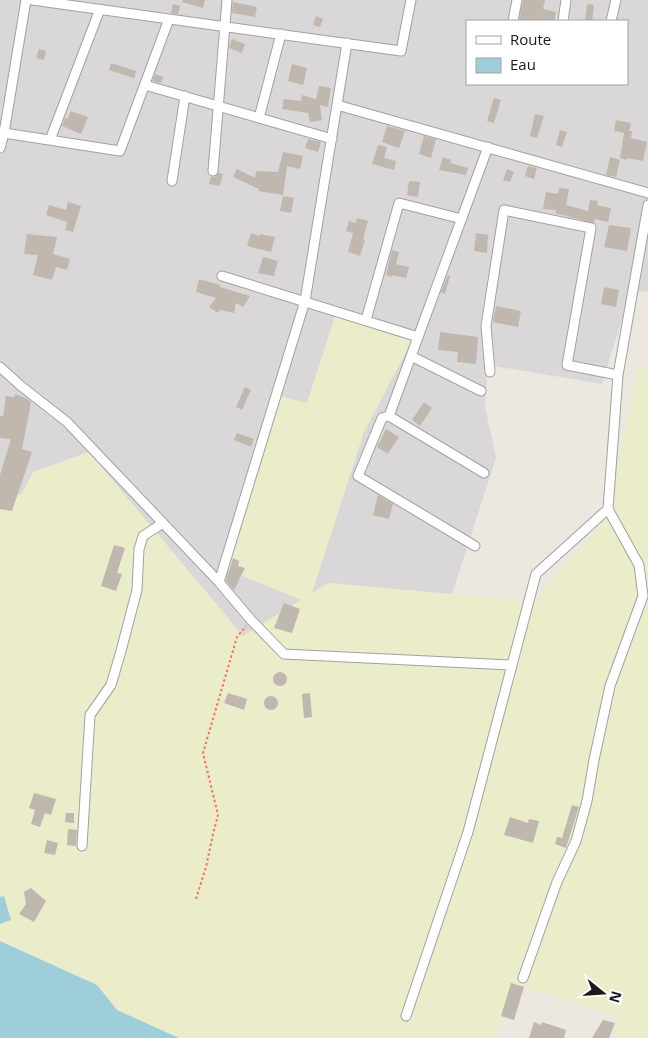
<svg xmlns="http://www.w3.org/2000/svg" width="648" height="1038" font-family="'Open Sans',sans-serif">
<rect width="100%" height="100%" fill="#ece8e0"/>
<path fill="#d9d7d7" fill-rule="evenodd" d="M0,0H648V292L631,290L602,384L488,365L485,407L496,458L452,594L328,583L243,636L89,452L21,495L0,492ZM467,21H627V84H467Z"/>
<path fill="#eaecca" d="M336,313L413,339L364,432L312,593L328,583L534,602L605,520L638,368L648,369V1038H615L619,1018L516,984L495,1038H179L117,1010L97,985L0,941V492L21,495L33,472L88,452L243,636L301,600L228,570L280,396L307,403Z"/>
<path fill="#9fcedb" d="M4,896L11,920L0,924V897Z
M0,941L97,985L117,1010L179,1038H0Z"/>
<path fill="#c0b7af" d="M183,0H205L203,8L182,2Z
M523,0H545L543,9L556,12L554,21H519Z
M233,2L257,7L255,17L232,13Z
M173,4L180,6L178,14L171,13Z
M587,4L594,5L592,21H585Z
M316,16L323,19L320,27L313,25Z
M232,39L245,44L242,53L229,48Z
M39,49L46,51L44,60L36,58Z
M111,63L136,71L134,78L109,70Z
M292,64L307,68L303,85L288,81Z
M155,74L163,77L161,83L153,81Z
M319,86L331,88L328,107L320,105L322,120L310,122L308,113L282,109L284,99L301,101L302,95L316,99Z
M494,98L501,100L494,123L487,121Z
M71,111L88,117L81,134L62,126L65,118H68Z
M535,114L544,116L537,138L530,136Z
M616,120L631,123L629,131H632L631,138L647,142L643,161L627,158V160L620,158L624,133L614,131Z
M387,126L405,131L399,148L382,142Z
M560,130L567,132L562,147L556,145Z
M424,136L436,139L431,158L419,154Z
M308,139L321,142L318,152L305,148Z
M378,145L387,147L384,158L396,161L394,170L372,164Z
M283,152L303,156L300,169L287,166L283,195L258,191L259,189L233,177L237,169L255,178L256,171L278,172Z
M443,157L451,160L450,163L468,168L466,175L439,170Z
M610,157L620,160L616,177L606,175Z
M528,166L537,168L534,179L525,176Z
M507,169L514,172L510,182L503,180Z
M219,173L223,174L220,186L209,184L211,177H215Z
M409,181L420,182L418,197L407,195Z
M559,188L569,189L566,205L588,211L590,200L598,201L597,205L611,208L608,222L595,219L594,223L555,213L556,210L543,209L546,192L558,194Z
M283,196L294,198L291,213L280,211Z
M68,202L81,206L73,232L65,230L67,222L46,215L49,205L66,210Z
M357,218L368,221L363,239L365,240L360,256L348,252L353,233L346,231L349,221L356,223Z
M609,225L631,228L627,251L604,247Z
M251,233L259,236L260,234L275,237L271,252L247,246Z
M476,233L488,235L487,253L474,251Z
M27,234L57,237L53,254L70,259L67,270L56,267L52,280L33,275L38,255L24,254Z
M392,250L399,252L396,264L409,267L406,278L392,275V277L386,275Z
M263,257L278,261L274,276L258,273Z
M448,275L450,276L445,294L441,292Z
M199,279L220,285V287L250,296L243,307L236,303L234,313L220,310L218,313L209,307L216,298L196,292Z
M604,287L619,290L616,307L601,304Z
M496,306L521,311L518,327L493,322Z
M440,332L478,337L476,364L457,362L458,352L438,350Z
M245,387L251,390L242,410L236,407Z
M15,394L26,398L31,402L22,449L32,452L12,511L0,509V475L11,439L0,438V416H3L6,396L14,397Z
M424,402L432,408L420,426L412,420Z
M386,429L399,437L388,454L377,447Z
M237,433L254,439L251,447L234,440Z
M378,495L393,504L389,519L373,515Z
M114,545L125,548L117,573L122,574L116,591L101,586Z
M233,558L239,561L238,566L245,568L234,590L226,581Z
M284,603L300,609L292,633L274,628Z
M273 679a7 7 0 1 1 14 0a7 7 0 1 1-14 0Z
M228,693L247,699L244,710L224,703Z
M310,693L312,717L304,718L302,694Z
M264 703a7 7 0 1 1 14 0a7 7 0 1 1-14 0Z
M34,793L56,799L51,815L45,813L40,827L31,824L35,810L29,808Z
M572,805L579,807L566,848L555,844L557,837L562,838Z
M66,813H74V823L65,822Z
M510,817L528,823L529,819L539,821L533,843L504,835Z
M68,829L77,830L76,846L67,845Z
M47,840L58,843L55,855L44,853Z
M31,888L46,901L34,922L19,914L26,904L24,892Z
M511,983L524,987L514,1020L501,1016Z
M603,1020L615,1023L609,1038H592Z
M534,1022L541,1025L542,1022L566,1030L564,1038H529Z"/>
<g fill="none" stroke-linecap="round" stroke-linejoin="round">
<g stroke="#a1a1a1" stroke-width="11">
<path id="minor" d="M32,0L401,51L411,0
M513,21L517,0
M563,21L566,0
M611,21L616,0
M145,85L332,139
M337,105L648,193
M259,118L281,34
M4,133L120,151L169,19
M50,140L100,9
M0,148L4,133L26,0
M213,171L227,0
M172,181L185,96
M222,276L418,337
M366,320L399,203L462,219
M411,356L481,391
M0,367L21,386L67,422L219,582L251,620L284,654L512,665
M490,372L486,326L504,210L591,228L567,365L618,375
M389,416L488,147
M475,546L358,476L382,418L389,416L484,473
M219,582L305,301L347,43
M82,846L90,715L111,685L121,651L137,590L139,549L143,536L163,523
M523,978L557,882L576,841L587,801L594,760L610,686L643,596L639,565L608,509L618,375L648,205
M406,1016L468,832L536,574L608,509"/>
</g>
<path stroke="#fa7063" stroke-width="2" stroke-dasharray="2.5 2.5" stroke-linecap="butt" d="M196,899L206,867L213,834L218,815L203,753L237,637L246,626"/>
<use href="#minor" stroke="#fff" stroke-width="9"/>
</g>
<rect x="466" y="20" width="162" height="65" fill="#ffffff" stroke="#a3a3a3"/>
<rect x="476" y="36" width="25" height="8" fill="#ffffff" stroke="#a3a3a3"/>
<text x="510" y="45" font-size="15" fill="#1a1a1a">Route</text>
<rect x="476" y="58" width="25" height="15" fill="#9fcedb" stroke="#a3a3a3"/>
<text x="510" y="70" font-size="15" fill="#1a1a1a">Eau</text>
<g transform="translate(603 993) rotate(107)" stroke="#ffffff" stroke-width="4" paint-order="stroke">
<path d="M0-4L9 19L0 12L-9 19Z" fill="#1a1a1a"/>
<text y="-8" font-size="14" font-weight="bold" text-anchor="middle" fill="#1a1a1a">N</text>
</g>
</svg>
